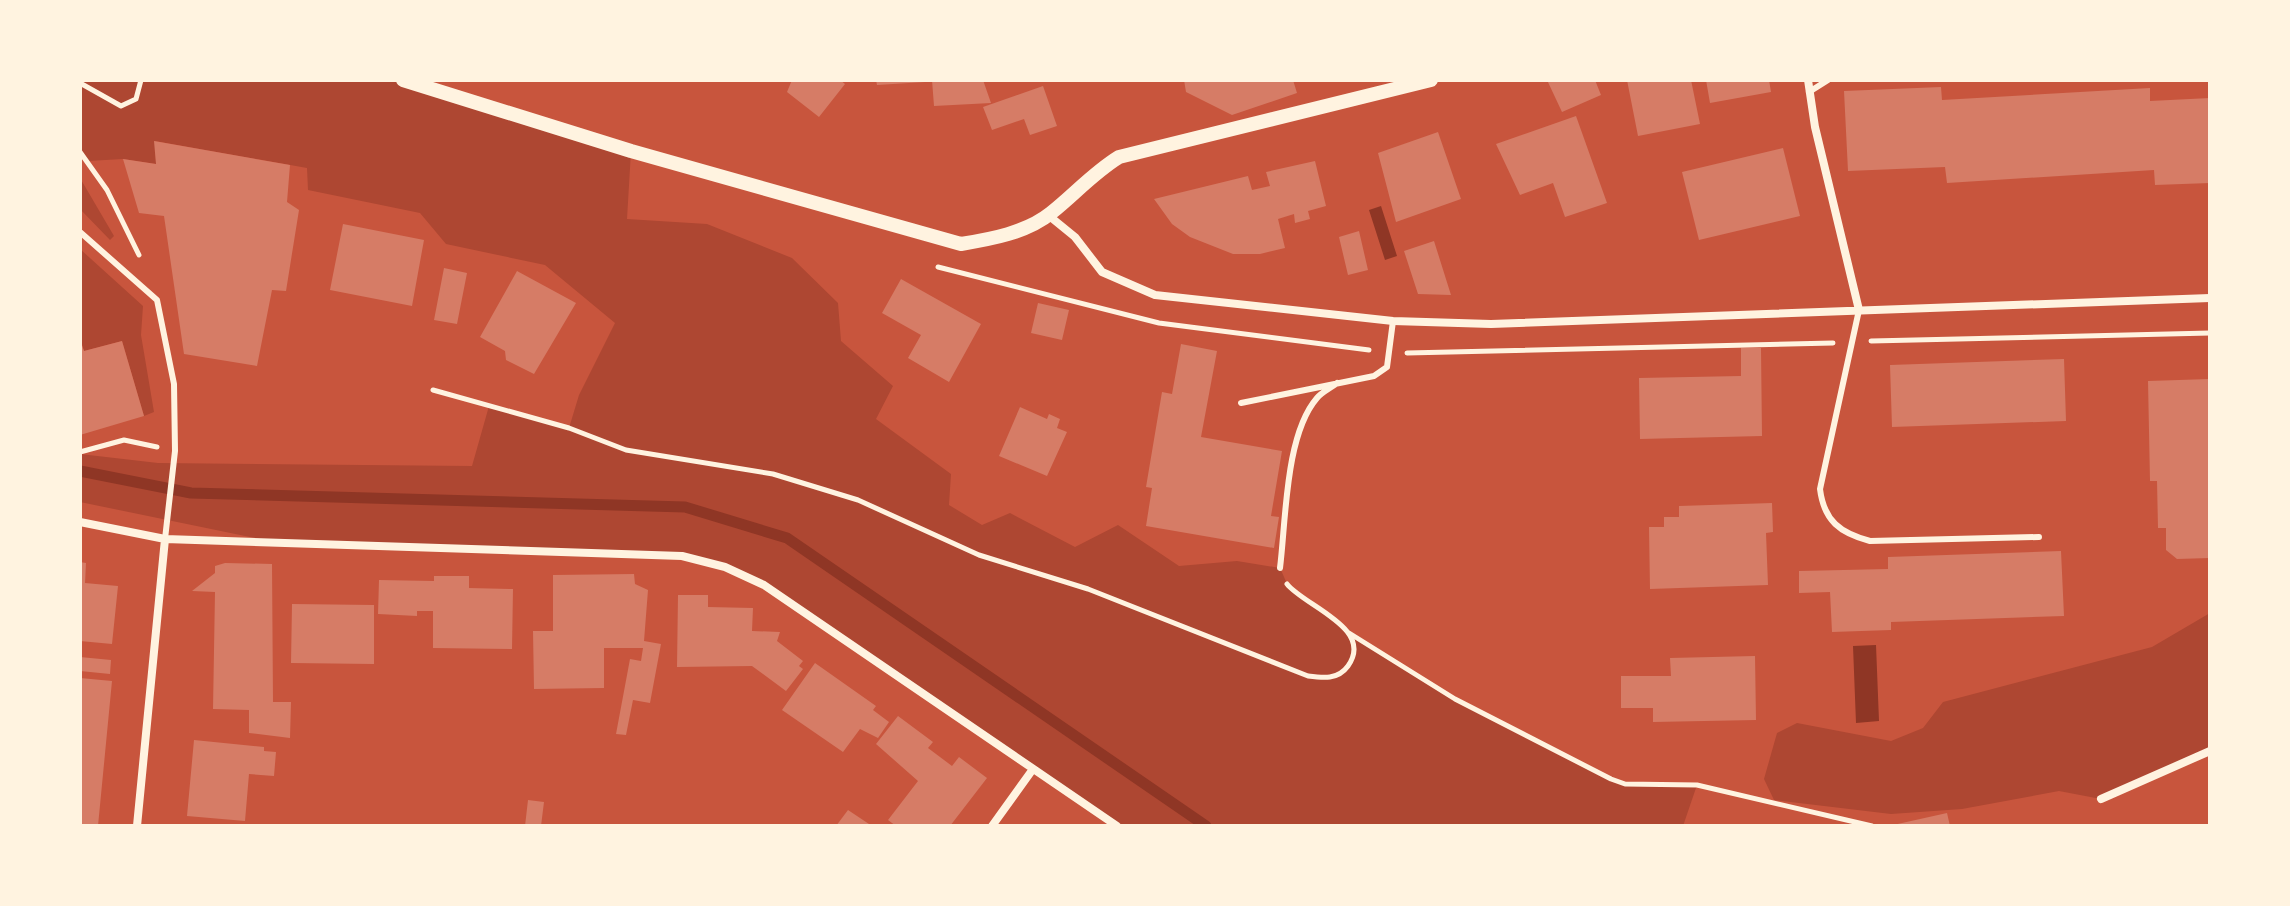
<svg xmlns="http://www.w3.org/2000/svg" width="2290" height="906" font-family="Bitter,serif">
<rect width="100%" height="100%" fill="#c8553d"/>
<path fill="#ae4732" d="M80,80H403L631,151L627,219L707,224L792,258L838,303L841,341L893,386L876,419L951,474L949,505L982,525L1010,513L1075,547L1118,525L1179,566L1237,561L1280,568L1288,586L1349,633L1455,699L1625,784L1697,785L1683,826H1117L764,585L682,556L284,544L80,502V454L158,463L472,466L489,406L569,428L579,395L615,323L545,265L446,244L420,213L308,190L307,168L155,141L156,164L123,159L88,161L80,152Z
M80,178L114,236L110,240L80,209Z
M80,249L143,306L141,335L154,412L144,416L122,341L84,351L80,337Z
M2210,613V751L2101,799L2059,791L1962,809L1891,814L1774,800L1764,779L1777,733L1797,723L1891,741L1923,728L1943,702L2152,647Z"/>
<path fill="#8f3625" d="M1381,206L1397,256L1385,260L1369,210Z
M1876,645L1879,721L1856,723L1853,646Z"/>
<g fill="none" stroke-linecap="round" stroke-linejoin="round">
<path stroke="#8f3625" stroke-width="11" d="M80,471L191,493L685,507L787,538L1206,826"/>
</g>
<path fill="#d67c66" d="M792,80H840L845,84L819,117L787,92Z
M876,80H925V82L877,85Z
M932,80H983L991,103L934,106Z
M1184,80H1293L1297,93L1232,115L1186,92Z
M1547,80H1595L1601,95L1562,112Z
M1627,80H1691L1700,124L1638,136Z
M1706,80H1769L1771,92L1710,103Z
M1043,86L1057,126L1030,135L1024,119L992,130L983,107Z
M1941,87L1942,100L2150,88V101L2210,98V183L2155,185L2154,170L1947,183L1945,167L1848,171L1844,91Z
M1576,116L1607,203L1565,217L1553,183L1520,195L1496,144Z
M1438,132L1461,199L1396,222L1378,153Z
M154,141L290,165L287,202L299,210L286,291L272,290L257,366L184,354L164,216L139,213L123,159L156,164Z
M1783,148L1800,216L1699,240L1682,172Z
M1315,161L1326,206L1308,211L1310,219L1295,223L1294,214L1278,219L1285,248L1260,254H1233L1190,237L1172,224L1154,199L1248,176L1252,190L1270,186L1266,172Z
M343,224L424,240L412,306L330,290Z
M1359,231L1368,270L1348,275L1339,237Z
M1434,241L1451,295L1418,294L1404,251Z
M444,268L467,273L457,324L434,320Z
M517,271L576,303L534,374L506,360L505,351L480,337Z
M901,279L981,324L949,382L908,358L921,335L882,313Z
M1038,303L1069,310L1062,340L1031,333Z
M80,340L84,351L122,341L144,416L80,435Z
M1181,344L1217,351L1201,437L1282,451L1271,516L1279,517L1274,548L1146,526L1152,488L1146,487L1162,392L1172,394Z
M1741,348H1761L1762,436L1640,439L1639,378L1741,376Z
M2064,359L2066,421L1892,427L1890,365Z
M2210,379V558L2177,559L2166,550V528H2158L2157,481H2150L2148,381Z
M1020,407L1047,419L1049,414L1060,419L1057,428L1067,432L1047,476L999,456Z
M1772,503L1773,532L1766,533L1768,585L1650,589L1649,527H1664V517H1679V506Z
M2061,551L2064,616L1891,622V630L1832,632L1830,592L1799,593V571L1888,569V557Z
M80,562L86,563L85,583L118,586L112,644L80,641Z
M225,563L272,564L273,702H291L290,738L249,733V710L213,709L215,592L192,591L215,573V566Z
M634,574L635,584L648,590L644,641L661,644L650,703L633,700L626,735L616,734L630,659L641,661L643,648H604V688L534,689L533,631H553V575Z
M434,576H469V588L513,589L512,649L433,648V611H417V616L378,614L379,580L434,581Z
M678,595H708V607L753,608L752,631L780,632L777,641L803,661L799,666L803,669L786,691L752,666L677,667Z
M292,604L374,605V664L291,663Z
M1755,656L1756,720L1653,722V708H1621V676H1671L1670,658Z
M80,657L111,660L110,674L80,671Z
M815,663L876,706L873,710L889,722L878,738L860,729L843,752L782,710Z
M80,678L112,681L98,826H80Z
M898,716L933,742L928,748L952,766L959,757L987,778L950,826H896L888,820L918,781L876,744Z
M194,740L264,747V751L276,752L274,776L249,774L245,821L187,816Z
M528,800L544,802L541,826H525Z
M848,810L872,826H836Z
M1947,813L1950,826H1893V825Z"/>
<g fill="none" stroke-linecap="round" stroke-linejoin="round">
<path stroke="#fff3e0" stroke-width="5" d="M80,83L121,106L136,99L141,80
M80,152L107,190L139,255
M938,267L1159,323L1369,350
M1871,341L2210,333
M1407,353L1833,343
M433,390L569,428L626,450L773,474L858,500L979,555L1088,589L1308,676C1323,678 1338,680 1348,666C1375,628 1304,606 1287,584
M80,452L124,440L157,447
M1349,633L1455,699L1611,779L1625,784L1697,785L1872,826"/>
<path stroke="#fff3e0" stroke-width="6" d="M1809,92L1828,80
M80,232L157,300L174,384L175,451L165,539
M1859,310L1820,489C1824,521 1840,533 1870,541L2039,537
M1241,403L1374,376L1387,367L1393,321
M1280,568C1286,521 1285,435 1317,398C1322,392 1331,388 1337,383"/>
<path stroke="#fff3e0" stroke-width="8" d="M1808,80L1815,127L1859,310
M1048,215L1075,237L1102,272L1155,295L1393,321L1491,324L2210,298
M80,522L165,539L682,556L725,567L764,585L1117,826
M2101,799L2210,751
M137,826L165,539
M992,826L1033,769"/>
<path stroke="#fff3e0" stroke-width="14" d="M403,80L631,151L961,244C991,239 1026,233 1051,213C1075,194 1093,173 1119,157L1431,80"/>
</g>
<rect width="2290" height="906" fill="none" stroke="#fff3e0" stroke-width="164"/>
</svg>
